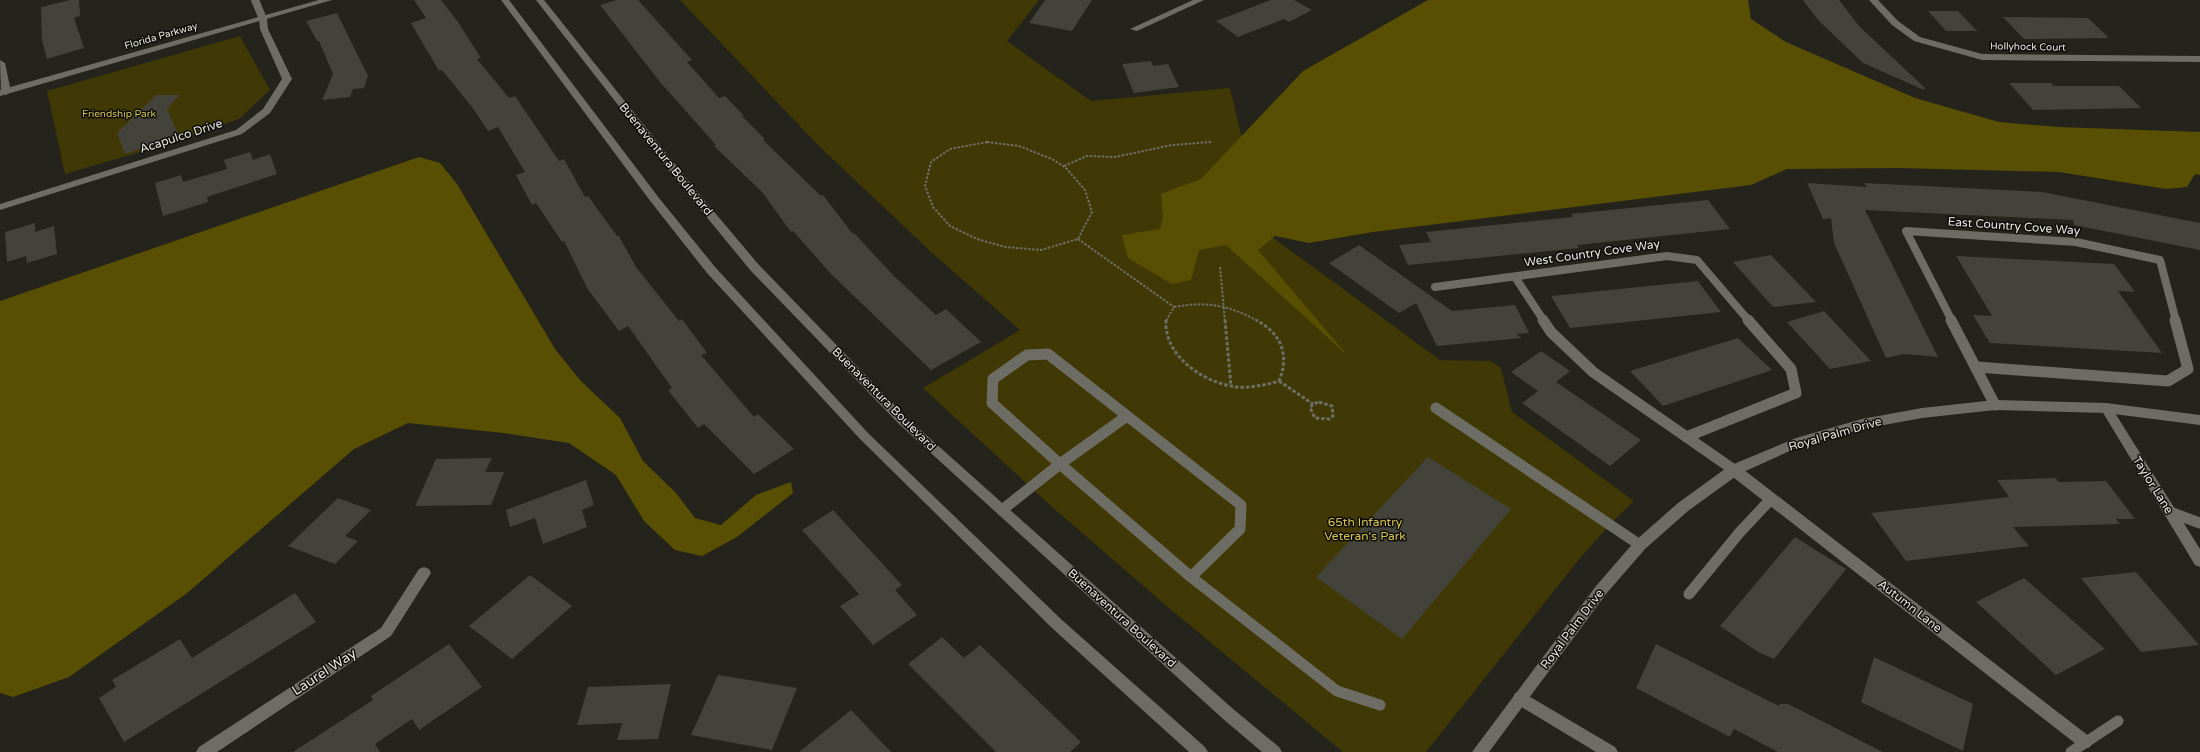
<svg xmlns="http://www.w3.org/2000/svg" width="2200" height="752" font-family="'Varela Round',sans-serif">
<rect width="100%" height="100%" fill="#24231c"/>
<path fill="#403905" d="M680,0H1039L1007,41L1091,101L1230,88L1264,231L1440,360L1491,361L1501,368L1512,412L1634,501L1615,519L1580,558L1426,752H1343L1169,608L1051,506L923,388L1020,330L930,251L818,145Z
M240,36L270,90L239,119L140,152L65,174L47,91Z"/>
<path fill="#594f03" d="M1428,0H1748L1751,19L1786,42L1915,98L1999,122L2059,127L2200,132V175L2195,174L2187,187L2166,189L2059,172L1898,168L1787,169L1751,185L1373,232L1309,243L1275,236L1258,250L1348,356L1226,245L1199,250L1191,280L1172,284L1128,258L1122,235L1160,229L1163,217L1161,194L1201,179L1303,71Z
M419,157L440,163L457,184L555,349L580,380L620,418L643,461L676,493L695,518L721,525L756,495L791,482L793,493L737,537L702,556L675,550L644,521L616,475L569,443L503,433L408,423L354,449L186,594L69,677L13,697L0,693V301Z"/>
<path fill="#44433b" d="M70,0H79L80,16L74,18L84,48L47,59L42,40L41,7Z
M414,0H441L458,22L481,58L477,59L509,98L515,96L559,161L564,159L585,197L588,196L617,236H619L636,267L679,321L682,319L707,353L701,355L754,417L758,414L794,449L754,474L704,424L698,428L668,390L672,388L628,326L619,331L587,288L564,241L562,242L536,203L532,205L516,175L525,172L498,127L488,131L472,107L442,70L439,71L411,23L426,18Z
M617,0H638L692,60L687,62L719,98L725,96L744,116H742L765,139L763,140L821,196L823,195L852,233H854L893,275L936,315L946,309L981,342L931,370L831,274L793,231L791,232L762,192L714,146L716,145L660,82L600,5Z
M1045,0H1092L1072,31L1029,23Z
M1271,0H1294L1312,10L1289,22L1284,19L1238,37L1216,21Z
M1803,0H1839L1859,26L1925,88L1924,90L1863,63L1818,20Z
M1928,11H1958L1977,31H1946Z
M337,13L368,76L364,88L353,89L350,97L322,100L333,74L319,41H317L306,21Z
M2003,17L2088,18L2109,38L2024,39Z
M1151,61L1153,66L1168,64L1179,87L1134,93L1122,64Z
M2009,83H2051L2054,86H2119L2141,108L2033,110Z
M156,95H180L167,109L179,136L125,154L117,133Z
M250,152L253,160L270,154L277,174L207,197L208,202L163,216L155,183L181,175L183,182L227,169L224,160Z
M1807,183L1867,187L1864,183L2042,192L2200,223V250L2074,225L2073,220L1865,210L1938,357L1904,354L1886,358L1834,243L1831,218L1823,219Z
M1708,200L1730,229L1577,245L1579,248L1408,265L1399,245L1431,242L1426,232L1573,217L1571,214Z
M35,223V232L54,226L57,254L27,263L26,256L7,262L5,232Z
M1359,245L1452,311L1515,305L1529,333L1516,334L1522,338L1437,346L1416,303L1399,313L1329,263Z
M1771,255L1816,302L1773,307L1733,262Z
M1956,256L2114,264L2135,292L2118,291L2162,353L1990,343L1973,315L1992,316Z
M1698,281L1721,312L1570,328L1551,296Z
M1824,311L1871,361L1830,369L1787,322Z
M1738,338L1772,370L1663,406L1630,371Z
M1541,351L1570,371L1556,382L1641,440L1610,466L1522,403L1538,391L1511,372Z
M1428,457L1511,509L1402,639L1316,577Z
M492,458L485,472H504L491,505L415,506L436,459Z
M2056,478L2058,482L2106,481L2135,519H2116L2120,524L2013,527L2029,546L1906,561L1871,513L2009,497L1997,480Z
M586,480L594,505L582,510L587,527L543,544L535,518L510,527L506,510Z
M338,498L371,510L345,536L358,541L335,564L288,546Z
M833,510L902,585L895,590L917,615L873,645L840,606L859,594L802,530Z
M1795,537L1846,569L1774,659L1758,652L1720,626Z
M2136,572L2199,645L2141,652L2081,578Z
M530,575L572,606L512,659L469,626Z
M2024,578L2105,649L2056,675L1976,602Z
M295,593L316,622L124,742L99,698L116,687L112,680L180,639L192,658Z
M942,637L964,658L980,645L1081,742L1070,752H996L908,664Z
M449,644L482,687L419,730L412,719L375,744L380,752H293L373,700L371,696Z
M1656,644L1779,706L1780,704H1788L1883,752H1778L1734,729L1730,737L1636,688Z
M1874,657L1973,704L1963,751L1861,702Z
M718,675L797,688L772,750L691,735Z
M671,684L658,739L617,740L622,723L577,725L588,687Z
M851,710L891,752H799Z"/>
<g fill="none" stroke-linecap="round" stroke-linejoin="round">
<path stroke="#6f6e67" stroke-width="2" stroke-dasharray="2.5 1.5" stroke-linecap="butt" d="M987,142L1019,146L1052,159L1066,168L1085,190L1092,212L1078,239L1041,250L1005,247L977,239L950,226L933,207L925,186L931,162L950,149Z
M1064,166L1087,156L1115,157L1172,145L1211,142
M1078,239L1174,307
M1220,267L1225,321
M1174,307C1207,301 1228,305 1258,321
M1166,321L1174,307"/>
<path stroke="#6f6e67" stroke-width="3" stroke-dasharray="3.5 2" stroke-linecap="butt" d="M1166,320C1164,356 1203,383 1237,387C1251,388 1265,385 1279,381C1290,355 1281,333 1256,320
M1225,320L1231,386
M1279,381L1313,404
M1319,402L1332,406L1333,416L1329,419L1315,418L1310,408L1313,404Z"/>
<path stroke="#6e6d65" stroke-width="8" d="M255,0L263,19
M1515,277L1544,321
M1435,287L1667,256L1697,260L1749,321
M1952,321L1906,231L2076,242L2160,260L2176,321"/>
<path stroke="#6e6d65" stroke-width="11" d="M1543,320L1551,332L1593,372L1734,470
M1951,320L1995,405
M1977,367L2168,381L2188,369L2175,320
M1436,408L1640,545
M1127,416L1060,464L1191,577
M1686,437L1796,393L1791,369L1748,320
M1002,510L1060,464L992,403L993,379L1027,355L1048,354L1241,505L1240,529L1191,577L1337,691L1380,705
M2170,512L2200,523
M1689,594L1740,532L1771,499
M2071,752L2118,721"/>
<path fill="#6e6d65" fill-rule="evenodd" d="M1193,0H1204L1137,31L1130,29Z
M1869,0H1878L1898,21L1920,37L1982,54L2200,56V62L1982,60L1914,41L1892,25Z
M263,16L267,19L268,29L292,79L270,113L242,134L0,210V204L236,130L263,109L282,79L260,29L259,19Z
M0,60L5,63L11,92L6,95L1,92Z
M2106,403L2110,405L2200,549V567L2195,565L2102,411L2100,408L2102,405Z
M1734,465L1739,466L2090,737L2093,742L2090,747L2085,749L2080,747L1729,474L1728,470L1729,466Z
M424,567L429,569L431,573L391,636L217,752H196L199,747L381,628L419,569Z
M1520,691L1615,747L1618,752H1596L1515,703L1513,698L1515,693Z"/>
<path fill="#6e6d65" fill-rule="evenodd" d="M319,0H332L0,96V90Z
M1995,400L2106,403L2200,415V425L2106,413L1995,410L1922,418L1862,429L1803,445L1739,474L1688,511L1645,549L1606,594L1489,752H1472L1596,586L1635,541L1678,503L1729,466L1796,438L1862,419L1922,408Z"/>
<path fill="#6e6d65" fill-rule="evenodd" d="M501,0H509L659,198L715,267L868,433L1062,620L1205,747L1208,752H1189L1052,628L860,439L707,273L651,202Z
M536,0H544L694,188L759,265L907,418L1232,708L1279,747L1282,752H1262L1222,718L899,424L751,271L686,192Z"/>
</g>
<g text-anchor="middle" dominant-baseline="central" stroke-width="3" stroke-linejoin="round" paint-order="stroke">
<g font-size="10" fill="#e7e6e1" stroke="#0c0c09">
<text transform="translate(161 36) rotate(-16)">Florida Parkway</text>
<text transform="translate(2028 47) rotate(1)">Hollyhock Court</text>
</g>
<g font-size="10" fill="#d8c54f" stroke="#0c0c09">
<text x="119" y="114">Friendship Park</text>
</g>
<g font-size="12" fill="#e7e6e1" stroke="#0c0c09">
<text transform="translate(181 136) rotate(-18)">Acapulco Drive</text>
<text transform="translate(666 159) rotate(51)">Buenaventura Boulevard</text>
<text transform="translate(2014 226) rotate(4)">East Country Cove Way</text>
<text transform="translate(1592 253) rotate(-8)">West Country Cove Way</text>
<text transform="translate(884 399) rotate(45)">Buenaventura Boulevard</text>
<text transform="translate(1835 434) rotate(-16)">Royal Palm Drive</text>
<text transform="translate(2153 485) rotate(58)">Taylor Lane</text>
<text transform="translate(1910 606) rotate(38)">Autumn Lane</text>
<text transform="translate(1122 618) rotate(42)">Buenaventura Boulevard</text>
<text transform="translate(1572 629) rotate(-53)">Royal Palm Drive</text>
</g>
<g font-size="12" fill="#d8c54f" stroke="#0c0c09">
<text x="1365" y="522">65th Infantry<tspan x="1365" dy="14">Veteran's Park</tspan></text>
</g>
<g font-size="14" fill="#e7e6e1" stroke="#0c0c09">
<text transform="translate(324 672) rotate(-33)">Laurel Way</text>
</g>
</g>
</svg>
